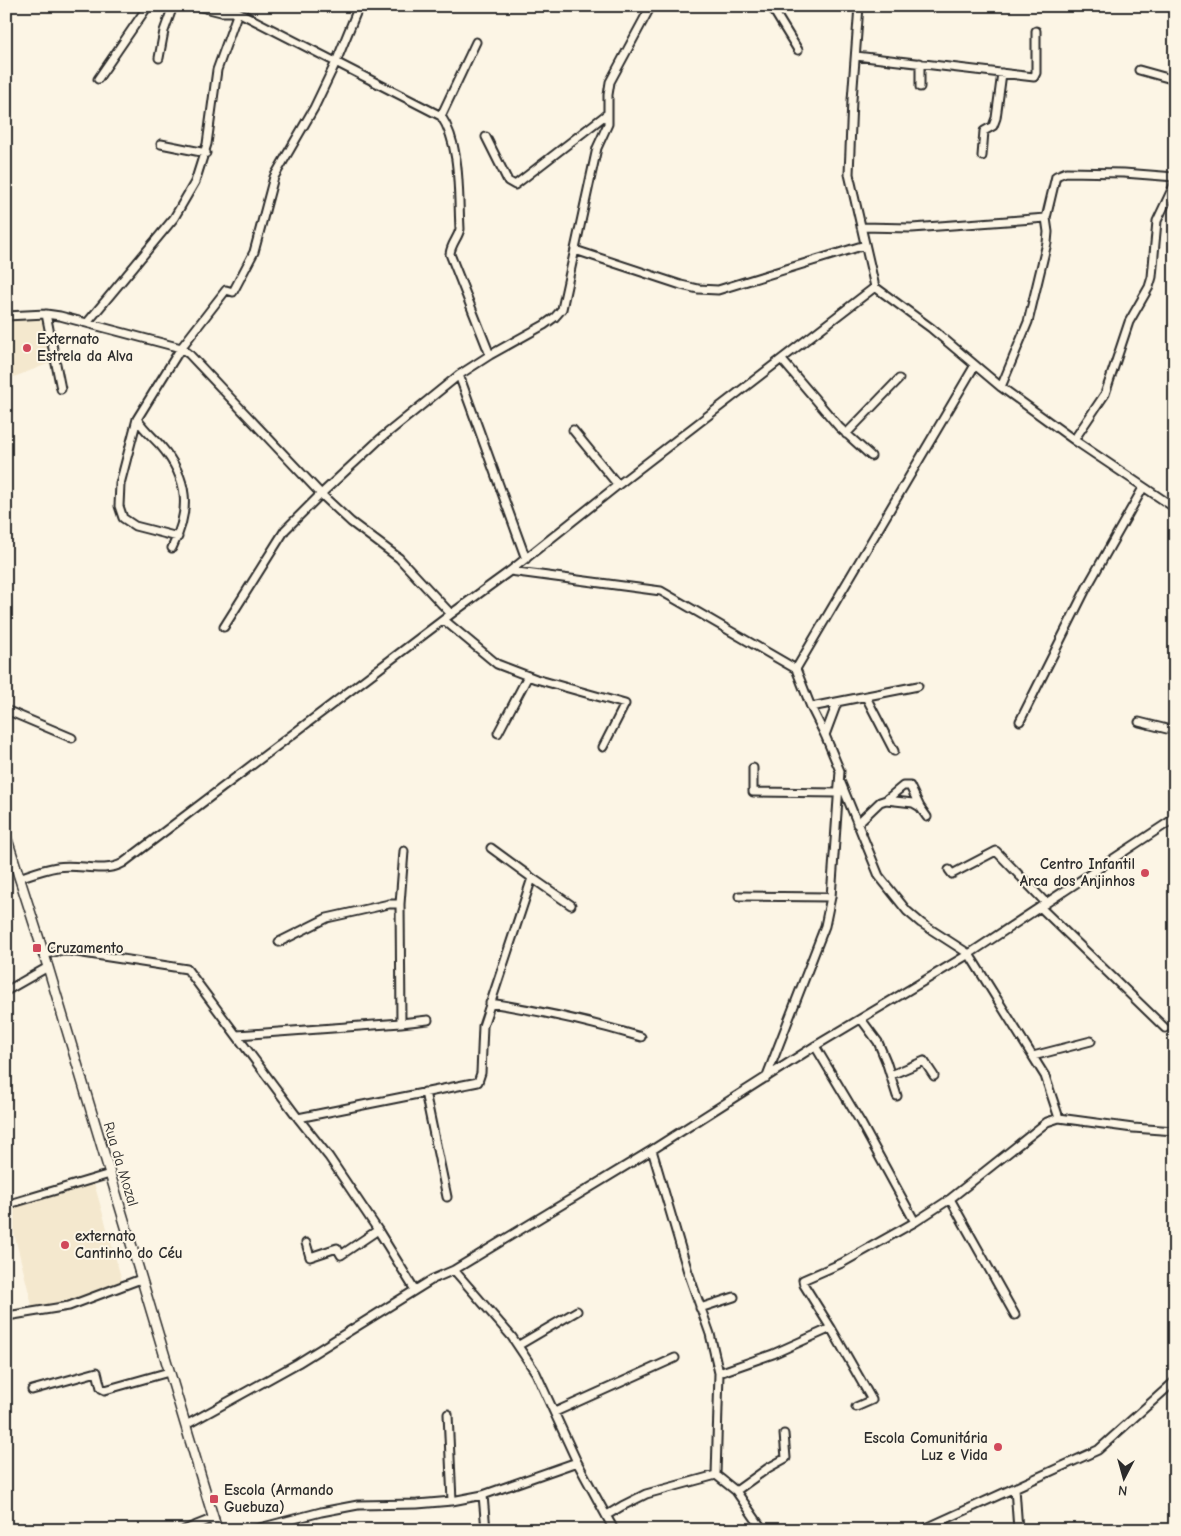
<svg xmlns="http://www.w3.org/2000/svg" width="1181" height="1536" font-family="'Comic Neue',sans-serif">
<rect width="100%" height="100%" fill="#fcf5e5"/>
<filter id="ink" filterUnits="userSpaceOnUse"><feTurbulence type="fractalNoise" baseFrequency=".02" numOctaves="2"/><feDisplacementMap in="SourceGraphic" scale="10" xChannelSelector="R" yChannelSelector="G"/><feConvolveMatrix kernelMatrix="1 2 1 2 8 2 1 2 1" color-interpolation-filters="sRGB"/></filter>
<g filter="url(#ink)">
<path fill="#f4e8ce" d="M38,315L42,318L53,362L6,380V317Z
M92,1183H94L123,1284L74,1301L33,1309L8,1209Z"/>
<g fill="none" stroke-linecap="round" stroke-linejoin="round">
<g stroke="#2b2b2b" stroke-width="11">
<path id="street" d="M197,6L221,12H238L441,116C461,145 458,193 460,229C458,238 451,244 450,254L490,355
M771,6L798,50
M859,6L852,100L849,174L875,287L931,328L1001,387L1074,440L1175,508
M856,56L1034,77L1036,73V31
M159,58L164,31L173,6
M1139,70L1175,80
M98,79L148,6
M920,87V63
M441,116L476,42
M486,137L508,181L515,185L607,114
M161,144L206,153
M982,156L984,131L993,126L996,118L1002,73
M861,227L912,228L1046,218
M575,250L681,285L698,289L718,290L865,245
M46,314L61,389
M6,316L46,314L60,316L181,348L189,354L321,494L351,522L399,558L451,614
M87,323L174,218L195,182L207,144L217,70L238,12
M782,360L839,427L871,456
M459,375L526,559
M1001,387L1028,322L1047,243L1048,232L1046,218L1056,176L1066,172L1124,173L1175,177
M137,419L120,484L119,506L123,518L135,526L178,537
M573,430L618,485
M846,434L899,379
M1074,440L1105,394L1129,322L1149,287L1152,277L1157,221L1175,183
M172,548C191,510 189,479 161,446C153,437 144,430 137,419L181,348L226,290L233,292L254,252L274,177L314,108L336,62L359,6
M510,571L661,591L796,669L811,707L825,735L840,771L831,897L825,926L766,1078
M444,620L497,664L536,679L625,704L603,747
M224,627L285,530L321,494L380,439L459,375L490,355L544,325L555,317L562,309L597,148L608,124V95L610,82L651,6
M796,669L975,365
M866,697L894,751
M811,707L918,686
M6,710L72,738
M1020,721L1087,587L1143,488
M1139,722L1175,731
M498,733L528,676
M825,735L837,703
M753,768V792L839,793
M841,783L879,876L907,911L921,923L969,954L1045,1076L1059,1118
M886,800L903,786H910L920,807
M857,824L880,802L886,800L913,803L920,807L927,817
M491,848L532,878
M949,870L952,874L996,851L1046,903
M19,878C31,874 44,869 57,867C78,863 104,874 123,863L451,614L510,571L618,485L875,287
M739,896L831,897
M1040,907L1165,1028
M279,942L327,918L389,904H400
M43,955L58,951H70L187,969L298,1118L329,1157L378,1230L415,1290
M6,991L48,967
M490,1003C541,1011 591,1022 641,1037
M861,1019L878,1042L886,1061L897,1096
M401,1023L428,1020
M237,1035L401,1023L400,904L404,851
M815,1046L861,1123L915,1222
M1033,1056L1091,1041
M891,1075L924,1061L934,1076
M425,1092L447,1197
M298,1118L478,1082L481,1073L483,1026L532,878L571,905
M652,1150L688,1272L710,1334L719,1373L716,1475
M950,1199L1015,1315
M6,1205L110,1174
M306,1243L310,1257L337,1248L341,1255L378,1230
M454,1270L512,1337L536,1373L577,1462L614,1530
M700,1308L734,1297
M7,1316L69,1306L141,1279
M519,1345L577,1311
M719,1373L773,1354L831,1328
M32,1390L97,1372L101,1388L105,1390L169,1372
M856,1407L872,1400L831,1328L804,1285L803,1280L842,1263L915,1222L950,1199L1047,1122L1059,1118L1133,1128L1175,1131
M555,1412L675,1358
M448,1414L452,1501
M186,1425L298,1363L433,1279L454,1270L652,1150L815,1046L969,954L1175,818
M1015,1488L1018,1530
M736,1491L768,1468L786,1458L784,1434
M483,1495L486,1530
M607,1515L622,1506L646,1494L716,1475L736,1491L763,1530
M184,1530L214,1518
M252,1530L321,1512L358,1505L417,1504L452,1501L483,1495L577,1462
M922,1530L1098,1450L1175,1381"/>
</g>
<g stroke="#2b2b2b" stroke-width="12">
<path id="secondary" d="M6,836L48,967L217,1530"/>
</g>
<use href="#street" stroke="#fcf5e5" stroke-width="7"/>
<use href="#secondary" stroke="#fcf5e5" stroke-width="9"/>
</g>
</g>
<g fill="#d1495b" stroke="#fcf5e5" stroke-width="2">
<circle cx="27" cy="348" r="5"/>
<circle cx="1145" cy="873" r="5"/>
<rect x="32" y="943" width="10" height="10" rx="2.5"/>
<circle cx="65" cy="1245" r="5"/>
<circle cx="998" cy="1447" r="5"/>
<rect x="209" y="1494" width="10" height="10" rx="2.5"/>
</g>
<g text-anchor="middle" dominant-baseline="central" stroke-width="4" stroke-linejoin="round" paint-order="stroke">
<g font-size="15" font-weight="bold" fill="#2b2b2b" stroke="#fcf5e5" text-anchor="start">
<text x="37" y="339">Externato<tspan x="37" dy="17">Estrela da Alva</tspan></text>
<text x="1135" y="864" text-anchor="end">Centro Infantil<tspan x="1135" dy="17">Arca dos Anjinhos</tspan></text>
<text x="47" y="948">Cruzamento</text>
<text x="75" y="1236">externato<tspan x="75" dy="17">Cantinho do Céu</tspan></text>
<text x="988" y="1438" text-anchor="end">Escola Comunitária<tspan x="988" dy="17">Luz e Vida</tspan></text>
<text x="224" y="1490">Escola (Armando<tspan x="224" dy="17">Guebuza)</tspan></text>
</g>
<g font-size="15" fill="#2b2b2b" stroke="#fcf5e5">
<text transform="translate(121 1164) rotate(73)">Rua da Mozal</text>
</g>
</g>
<rect width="1181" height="1536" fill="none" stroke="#fcf5e5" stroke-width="25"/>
<rect x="12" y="12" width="1156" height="1511" fill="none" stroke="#2b2b2b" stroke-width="2" filter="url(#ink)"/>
<g transform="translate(1124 1478) rotate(186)" stroke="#fcf5e5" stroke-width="4" paint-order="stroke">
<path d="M0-4L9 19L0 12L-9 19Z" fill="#2b2b2b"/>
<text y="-8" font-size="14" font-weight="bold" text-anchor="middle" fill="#2b2b2b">N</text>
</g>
</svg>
